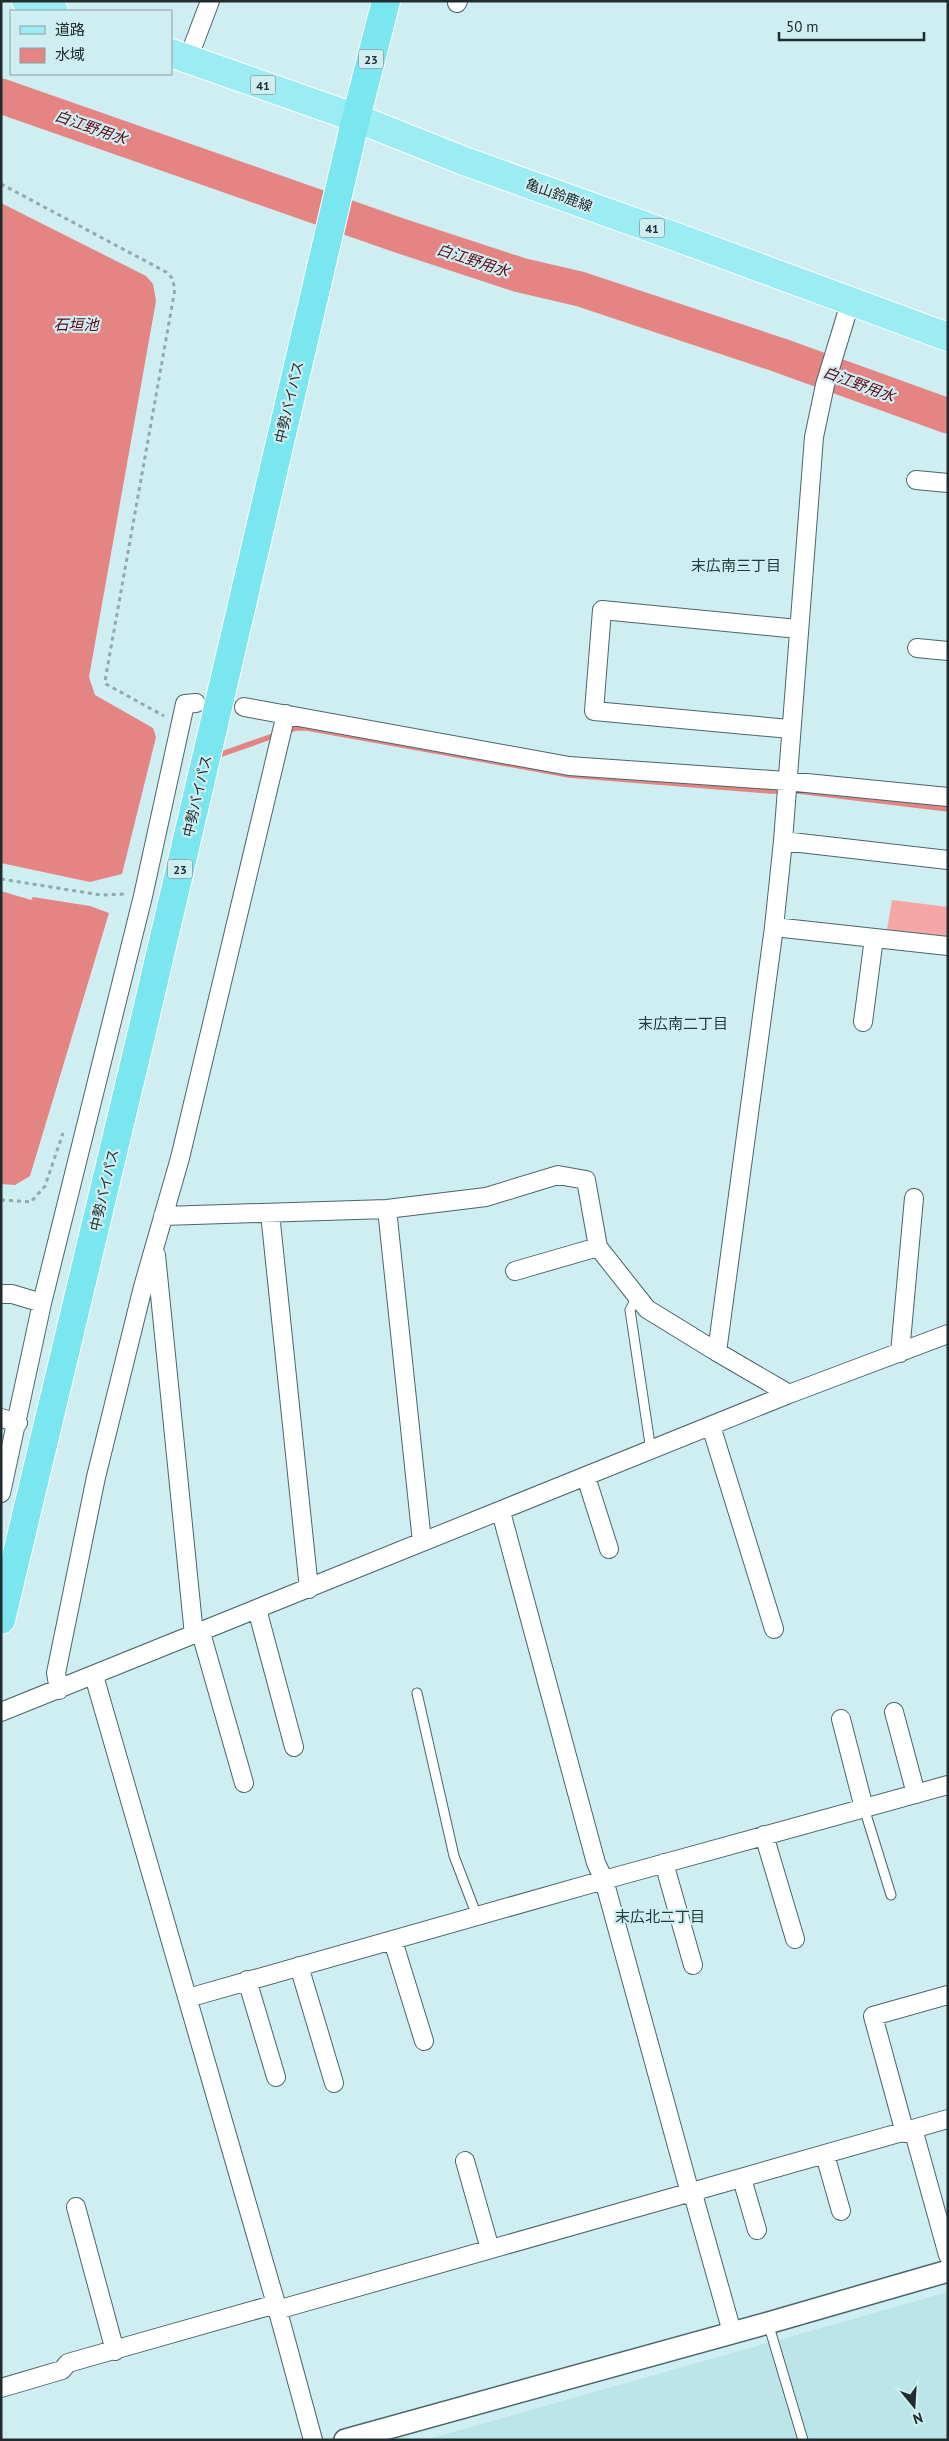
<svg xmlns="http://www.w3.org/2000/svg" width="949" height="2441" font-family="'PT Sans','Noto Sans JP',sans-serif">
<rect width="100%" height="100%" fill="#ceeef1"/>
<path fill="#bbe5e8" d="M948,2292V2440H425Z"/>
<path fill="#f5a6a5" d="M892,900L948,907V936L887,930Z"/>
<path fill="#e48584" d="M1,203L146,276L153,284L156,301L89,677L95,695L153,728L156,737L122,874L90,882L1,863Z
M1,891L31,900L33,897L90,906L109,913L30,1176L15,1185L1,1184Z"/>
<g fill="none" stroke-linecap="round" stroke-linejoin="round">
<path stroke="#e48584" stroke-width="5.5" d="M216,756L296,728H307L569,775L771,791H798L948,809"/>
<path stroke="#e48584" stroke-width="35" d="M1,96L398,235L520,275L580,289L779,355L948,416"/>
<g stroke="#4a6669" stroke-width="11">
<path id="service" d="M637,1297L630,1310L651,1451
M417,1693L454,1856L477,1916
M864,1808L891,1895
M768,2323L803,2440"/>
</g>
<g stroke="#4a6669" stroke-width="20">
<path id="minor" d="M457,3L458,1
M188,59L210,1
M916,480L948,483
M917,648L948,651
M244,707L569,766L786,781L948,797
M790,729L594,711L602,610L798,629
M783,841L948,860
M774,927L948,946
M863,1022L874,938
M270,1213L309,1589
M163,1216L387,1209
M156,1255L194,1635
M515,1271L598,1247L647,1309L717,1352
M1,1294H12L42,1303
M900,1353L914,1198
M789,1394L717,1352L774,927L783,841L814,437L825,385L850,303
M1,1418L18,1423
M711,1426L774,1629
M586,1477L609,1549
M1,1493L42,1303L143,896L185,704L196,703
M501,1512L596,1863L604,1880L690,2193L695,2201L732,2332
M422,1542L387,1209L486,1197L558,1175L586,1180L598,1247
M257,1609L294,1747
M201,1633L244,1783
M94,1676L276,2304L313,2440
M59,1690L56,1673L96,1477L143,1287L180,1158L286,714
M1,1712L789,1394L948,1334
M894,1712L916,1794
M841,1719L864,1808
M764,1835L795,1939
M664,1863L693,1965
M393,1941L424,2041
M299,1966L334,2083
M247,1980L276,2077
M188,1998L604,1880L948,1785
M913,2129L948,2255
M905,2133L873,2016L948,1995
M825,2155L841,2211
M465,2161L490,2249
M742,2179L757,2230
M76,2207L115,2351
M277,2310L948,2119
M1,2388L62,2370L68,2363L276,2304"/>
</g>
<g stroke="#4a6669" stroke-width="24">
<path id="tertiary" d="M345,2440L768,2323L948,2271"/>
</g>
<g stroke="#fff" stroke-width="30">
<path id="primary" d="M26,1L54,11
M171,53L356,118L464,161L679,238L948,337"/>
</g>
<g stroke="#fff" stroke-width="30">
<path id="trunk" d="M1,1620L144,1023L356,118L386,1"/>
</g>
<path stroke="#91aaad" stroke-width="3" stroke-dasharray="4 4" stroke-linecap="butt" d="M1,184L166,272L172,278L175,289L105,681L106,684L164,716
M1,879L101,895L125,894
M1,1200L31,1202L45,1186L63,1133"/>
<use href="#service" stroke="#fff" stroke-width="9"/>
<use href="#minor" stroke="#fff" stroke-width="18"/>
<use href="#tertiary" stroke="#fff" stroke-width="21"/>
<use href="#primary" stroke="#9becf3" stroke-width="28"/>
<use href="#trunk" stroke="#7ae6ef" stroke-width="28"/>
</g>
<g text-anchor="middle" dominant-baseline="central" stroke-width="4.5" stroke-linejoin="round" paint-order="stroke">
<g fill="#ceeef1" stroke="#546668" stroke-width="1">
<rect x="358.5" y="49.5" width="25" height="19" rx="4"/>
<rect x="250.5" y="75.5" width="25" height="19" rx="4"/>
<rect x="639.5" y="218.5" width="25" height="19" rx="4"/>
<rect x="167.5" y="859.5" width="25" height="19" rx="4"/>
</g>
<g font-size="12" font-weight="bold" fill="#202c2d">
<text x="371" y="59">23</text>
<text x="263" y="85">41</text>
<text x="652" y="228">41</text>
<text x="180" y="869">23</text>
</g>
<g font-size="14" fill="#202c2d" stroke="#ceeef1">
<text transform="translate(559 195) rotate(20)">亀山鈴鹿線</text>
<text transform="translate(289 402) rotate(-77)">中勢バイパス</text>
<text transform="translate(197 796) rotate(-77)">中勢バイパス</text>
<text transform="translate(104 1190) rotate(-77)">中勢バイパス</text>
</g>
<g font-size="15" font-style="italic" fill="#600815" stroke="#ceeef1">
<text transform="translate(91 127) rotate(19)">白江野用水</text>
<text transform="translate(473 260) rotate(18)">白江野用水</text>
<text x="76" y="324">石垣池</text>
<text transform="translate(859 384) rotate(20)">白江野用水</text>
</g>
<g font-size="15" fill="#213c3e" stroke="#ceeef1">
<text x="736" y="565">末広南三丁目</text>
<text x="683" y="1023">末広南二丁目</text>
<text x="660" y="1916">末広北二丁目</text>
</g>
</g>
<rect width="949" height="2441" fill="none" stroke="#202c2d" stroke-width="5"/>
<rect x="10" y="10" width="162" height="65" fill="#ceeef1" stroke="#88a0a3"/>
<rect x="20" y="26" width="25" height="8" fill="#9becf3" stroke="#88a0a3"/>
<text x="55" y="35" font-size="15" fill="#202c2d">道路</text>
<rect x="20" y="48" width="25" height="15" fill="#e48584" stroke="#88a0a3"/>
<text x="55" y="60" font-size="15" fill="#202c2d">水域</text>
<g transform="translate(914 2406) rotate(162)" stroke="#ceeef1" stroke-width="4" paint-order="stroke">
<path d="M0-4L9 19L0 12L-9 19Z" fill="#202c2d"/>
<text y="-8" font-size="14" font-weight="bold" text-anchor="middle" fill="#202c2d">N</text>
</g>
<path d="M779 32v8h145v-8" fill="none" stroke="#202c2d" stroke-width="2.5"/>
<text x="786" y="32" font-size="15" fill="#202c2d" stroke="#ceeef1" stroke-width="4" paint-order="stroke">50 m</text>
</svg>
